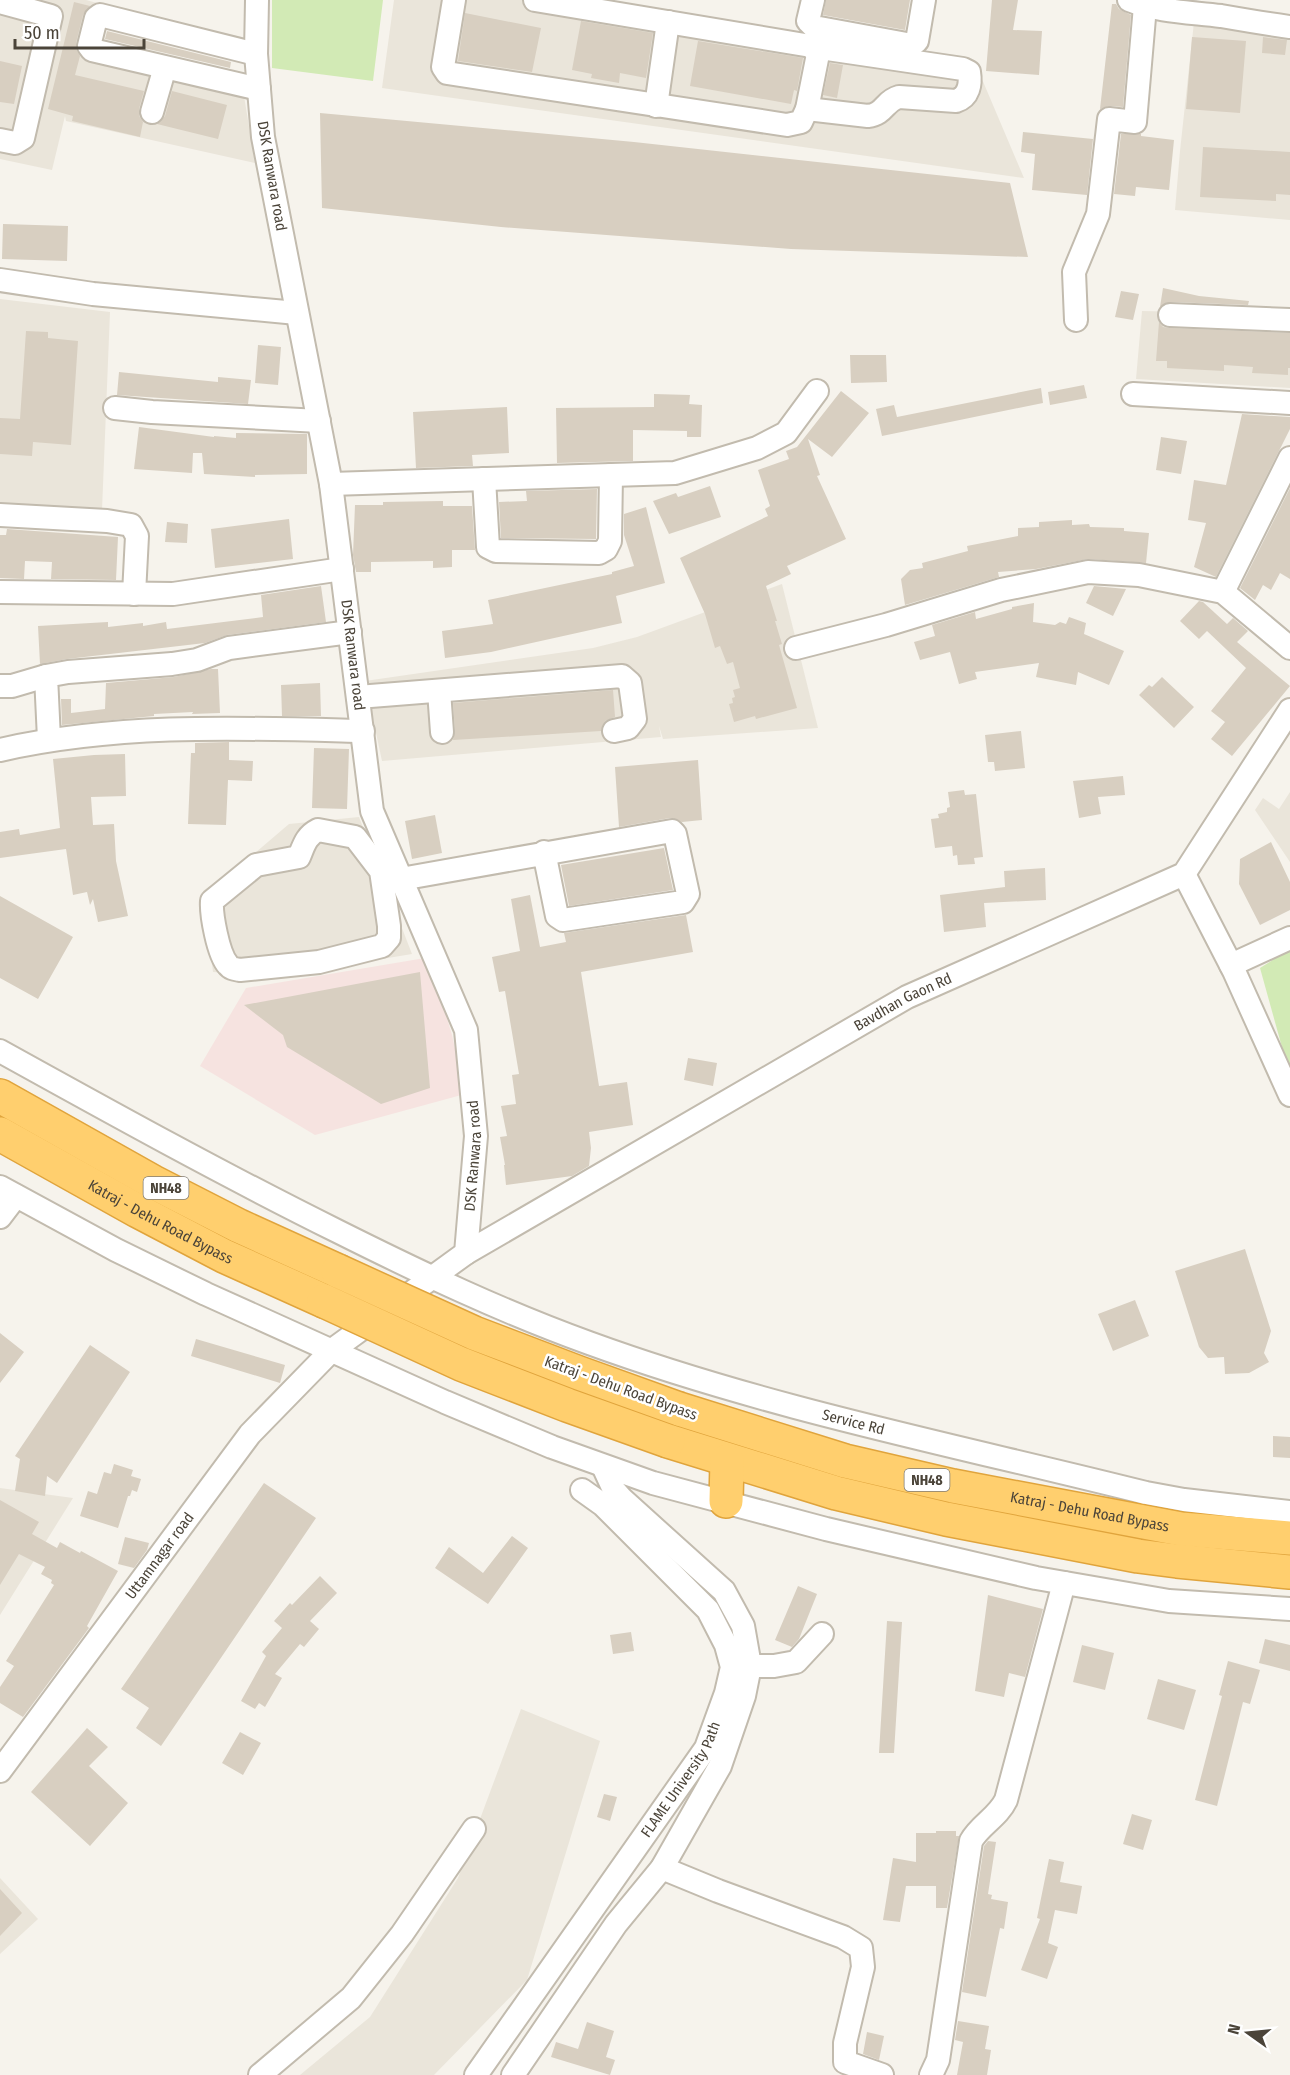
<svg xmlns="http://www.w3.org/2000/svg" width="1290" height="2075" font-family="'Fira Sans Condensed',sans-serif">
<rect width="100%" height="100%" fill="#f6f3ec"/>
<path fill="#eae5da" d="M0,0H86L97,3L83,59L244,96L255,163L66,121L65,116L52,170L0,159Z
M394,0H615L613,9L976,65L1024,178L382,88Z
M1194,22L1290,35V220L1175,210L1180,151Z
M0,299L110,312L102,510L0,506Z
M1142,311L1290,314V388L1136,379Z
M782,584L818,728L663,739L659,726L661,737L382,761L365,681L593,648L637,637Z
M1290,792V862L1255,810L1263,798L1279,809Z
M359,817L412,954L273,977L213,972L203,891L255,853L289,824Z
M0,1488L73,1498L0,1615Z
M521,1709L600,1741L527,1980L434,2075H300L370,2017L458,1878Z
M0,1878L38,1919L0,1954Z"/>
<path fill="#f6e3e0" d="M425,958L433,972L452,1035L465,1094L315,1135L200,1066L246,988Z"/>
<path fill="#d2eab5" d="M272,0H383L373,81L272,68Z
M1290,949V1076L1260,968Z"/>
<path fill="#d8cfc1" d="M826,0H910L905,30L823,15Z
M992,0H1018L1013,30L1042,31L1039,75L986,71Z
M74,2L90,6L83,15L76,43V49L80,56L75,75L144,91L139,109V116L143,122L140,137L72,121L73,116L48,109Z
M1112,4H1116L1119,9L1131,15L1123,107L1110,106L1100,109Z
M465,13L541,28L532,72L458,61Z
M581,21L653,33L646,78L620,73L619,83L591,78L592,74L572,70Z
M107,31L231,62L230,68L105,39Z
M1192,37L1246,41L1240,113L1186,109Z
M1263,37L1287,40L1285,55L1262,53Z
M698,41L803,58L797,91L794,90L791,104L690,86Z
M0,61L22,66L14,104L0,102Z
M830,63L843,65L837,98L823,95Z
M172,91L227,105L218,139L157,124L165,116Z
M320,113L634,142L1010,183L1028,257L791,249L501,227L322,208Z
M1023,132L1093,139L1087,195L1032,190L1035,154L1021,152Z
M1121,134H1141V136L1174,140L1169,190L1136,187L1135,196L1114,194Z
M1203,147L1290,152V195L1276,194V201L1200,197Z
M3,224L68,226L67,261L2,259Z
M1163,288L1199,296L1249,301L1248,305L1171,302L1160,307Z
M1121,291L1139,294L1133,320L1115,317Z
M1159,322L1163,327L1169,328L1290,333V368H1288V375L1252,373L1253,367L1224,365V371L1167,368V361H1156Z
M26,331L48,332V338L78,341L71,445L33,442L32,456L0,454V418L20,419Z
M258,345L281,347L278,385L255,383Z
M850,355H886L887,382L851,383Z
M119,372L218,382V377L251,380L248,404L117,395Z
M1084,385L1087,398L1050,405L1048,392Z
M1041,388L1043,403L882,436L876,409L894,405L897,417Z
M841,391L869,413L832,457L808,439L820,475L817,476L846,539L787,566L791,574L766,586L777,621H775L782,644L779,645L797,708L756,719L755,716L734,722L729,704L733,703L732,698L735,697L733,690L740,688L733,662L727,664L720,646L715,648L705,614L680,558L768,516L765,509L770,506L758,470L789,459L786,451L797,447Z
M654,394L690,395L689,404L702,405L701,437H687V431L633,430V461L557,463L556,408L654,407Z
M507,407L509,453L472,455L473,466L416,468L413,412Z
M1242,414L1290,417V429L1216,577L1194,567L1206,523L1188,520L1194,480L1226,485Z
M139,427L214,437V436L236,438V433L307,434V474L255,475V477L204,474L202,453H193L192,473L134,469Z
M1161,437L1187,441L1181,474L1156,470Z
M710,486L721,517L669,534L653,501L676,493L678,497Z
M1290,488V579L1280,573L1271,590L1263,585L1255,600L1240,588Z
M597,489L596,539L501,538L499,502L527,501L526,491Z
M443,501V506H472L475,550H452V567L433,568V561L371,562V572H356L353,555L355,505H383V502Z
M646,507L665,583L616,596L622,623L491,652L445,658L442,631L493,624L488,600L612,574V572L634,566L624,535V514Z
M289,519L293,559L215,568L211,529Z
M1072,520V525L1089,524L1090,527L1124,528V531L1149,533L1146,563L1088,559L1036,569L998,572L999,577L905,605L901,579L910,570L923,568L922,563L968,551L967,546L1018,536V528L1039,527V522Z
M167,522L188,524L187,543L165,542Z
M7,529L118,537L116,580L51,579L52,562L25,561L24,579L0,578V535H6Z
M321,586L326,622L227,635L205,643L67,659L40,664L38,626L108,622V627L143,623V626L166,622L167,629L263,617L261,595Z
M1094,586L1126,589L1113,616L1086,603Z
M1199,601L1203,602L1227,624L1233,618L1248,631L1237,642L1290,686L1232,756L1211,739L1225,722L1211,711L1246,668L1207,631L1199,639L1180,621Z
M1034,603L1033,622L1055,625L1060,622L1066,624L1069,617L1086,623L1084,634L1124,651L1109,685L1078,672L1076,685L1036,677L1039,663L975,672L977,679L959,684L950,652L920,660L914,642L935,636L932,625L975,612L976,619L1012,609V607Z
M211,669H218L220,713L192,714L193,712L154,714V716L62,725L61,699H71V713L105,709L106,683L174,677Z
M1162,677L1194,707L1174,728L1139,695L1149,685L1152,687Z
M320,683L321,716H282L281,685Z
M613,690L615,717L605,721L601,731L453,740L455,731L453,703Z
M1021,731L1025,768L995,771L994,762H988L985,735Z
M229,742V760L253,761L252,781L228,780L226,825L188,824L191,753H195V743Z
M314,748L349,749L347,809L312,808Z
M125,754L126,796L91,797L93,825L114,824L116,861L128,916L98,922L93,899L90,905L87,892L73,895L66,849L0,858V832L19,829L20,835L60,828L53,759L94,755Z
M698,760L702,820L682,822L670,818L619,827L615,767Z
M1123,776L1125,795L1098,797L1101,814L1079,818L1073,781Z
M964,790L965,795L976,794L983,857L974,858L975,864L958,865L957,855L953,856L952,846L935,848L931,819L939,818L938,814L947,812V808L950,807L948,792Z
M435,815L442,853L412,859L405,821Z
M1271,842L1290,882V910L1260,925L1239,884L1240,859Z
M664,848L673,890L569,906L561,865Z
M1045,868L1046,900L984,903L986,927L944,932L940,895L1005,887L1004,871Z
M530,895L540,947L566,942L564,933L686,915L693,952L581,972L599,1086L627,1082L633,1125L589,1132L591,1148L589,1166L572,1176L506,1185L504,1165H505L500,1137L507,1136L501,1106L516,1104L512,1075L519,1074L505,991L499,992L492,957L520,951L511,899Z
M0,896L73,937L38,999L0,978Z
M420,972L430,1088L381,1104L287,1047L283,1035L244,1005Z
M688,1058L717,1063L713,1086L684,1080Z
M1245,1249L1271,1331L1264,1353L1269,1362L1249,1373L1225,1374L1224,1357L1208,1358L1199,1347L1175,1271Z
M1135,1300L1149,1336L1113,1351L1098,1314Z
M0,1333L24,1352L0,1383Z
M196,1339L285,1365L280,1383L191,1356Z
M90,1345L130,1372L57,1483L47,1476L45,1496L15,1491L20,1459L15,1456Z
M1273,1436L1290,1437V1458L1273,1457Z
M114,1464L133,1470L131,1476L141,1479L137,1492L132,1490L130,1496H128L118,1528L80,1516L88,1491L97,1494L104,1472L111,1474Z
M264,1483L316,1518L161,1746L136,1728L149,1708L121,1689Z
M0,1500L39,1522L32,1534L57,1548L60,1542L80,1553L81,1551L118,1571L87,1626L89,1628L23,1717L0,1703V1687L14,1666L6,1661L54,1585L51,1583L52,1580L41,1574L45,1567L19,1554L0,1585Z
M512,1536L528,1548L488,1604L435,1568L449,1547L483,1573Z
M125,1537L149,1543L147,1550L134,1568L118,1564Z
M320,1576L337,1593L310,1621L319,1629L304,1647L300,1644L275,1674L282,1678L265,1707L259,1703L255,1709L241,1701L266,1656L262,1652L282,1628L274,1621L290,1603L292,1605Z
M798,1586L817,1594L799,1639L792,1647L775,1640Z
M988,1595L1043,1609L1025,1677L1009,1673L1004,1697L975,1691Z
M887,1621L902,1622L894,1753H879Z
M631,1632L634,1651L613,1654L610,1635Z
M1265,1639L1290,1645V1671L1259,1663Z
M1082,1645L1114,1653L1105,1690L1073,1682Z
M1228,1661L1260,1670L1250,1704L1243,1702L1217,1806L1195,1800L1222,1696L1219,1695Z
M1158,1679L1196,1690L1184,1730L1147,1719Z
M87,1728L108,1747L89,1766L128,1803L90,1846L31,1792Z
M240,1732L261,1743L243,1775L222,1763Z
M604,1794L617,1797L610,1821L597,1817Z
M1132,1814L1152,1820L1143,1850L1123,1844Z
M936,1831H956V1836H959L947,1908H936V1886H906L900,1922L883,1920L893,1858L916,1862V1833H936Z
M988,1841L996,1842L988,1894L992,1895L991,1899L1008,1902L1004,1929L1000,1928L986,1997L962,1992L984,1846Z
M1049,1859L1064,1862L1060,1882L1082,1886L1077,1914L1055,1910L1048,1943L1058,1947L1047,1979L1021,1970L1040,1919L1037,1918Z
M0,1889L22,1913L0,1936Z
M958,2021L989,2026L985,2049L991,2050L987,2075H957L963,2042L955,2040Z
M587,2022L614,2031L606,2057L615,2060L610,2075L551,2057L556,2042L578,2049Z
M867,2032L884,2036L879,2060L863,2054Z"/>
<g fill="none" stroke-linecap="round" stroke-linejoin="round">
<g stroke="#c2bbae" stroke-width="26">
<g id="minor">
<path d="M454,0L443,67L447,73L787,125L801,122L807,109L818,54L811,46L535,0"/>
<path d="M813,0L808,21L814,27L912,45L917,41L924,0"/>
<path d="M1129,0C1159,12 1189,12 1221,16C1244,20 1267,24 1290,27"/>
<path d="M0,2L51,16L23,138L15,143L0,140"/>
<path d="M256,54L100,15L96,18L89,46L92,50L259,89"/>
<path d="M656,106L668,22"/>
<path d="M807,109L868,116C885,114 884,101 899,97L956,101C969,97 971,84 969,72L963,69L814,47"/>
<path d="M152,112L163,74"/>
<path d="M0,280L93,294L297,313"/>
<path d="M1170,315L1290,320"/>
<path d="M1076,320L1074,272L1098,214L1109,119L1135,122L1145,6"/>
<path d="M1133,394L1290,403"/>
<path d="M115,408L152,412L319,421"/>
<path d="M484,479L488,547L496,551L599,553L606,549L610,541L611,475"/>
<path d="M331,484L675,473L757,448L786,433L817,391"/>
<path d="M0,515L107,521L131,525L137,536L134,594"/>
<path d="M0,592L173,594L342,569"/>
<path d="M1223,592L1290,458"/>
<path d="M796,648L886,625L1001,590L1088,572L1139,575L1223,592L1290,648"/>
<path d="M0,686H12L46,676"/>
<path d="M439,691L442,732"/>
<path d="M358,697L622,676L630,683L635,719L628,728L614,731"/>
<path d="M49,739L46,676L68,672L172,664L197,660L229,648L350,632"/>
<path d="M0,750C119,723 241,728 363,731"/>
<path d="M318,830L355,837L381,871L389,926V938L382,946L319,962L240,970C235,969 231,969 228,965C218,954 211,914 212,901L256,865L299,857C304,845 306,836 318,830Z"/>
<path d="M1184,874L1234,971L1290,1095"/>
<path d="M401,879L672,831L675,834L688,894L683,902L563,920L557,916L544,852"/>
<path d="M1231,965L1290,938"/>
<path id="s1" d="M0,1051C112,1113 224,1175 339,1232C421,1273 503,1312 589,1343C770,1409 959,1446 1146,1493L1184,1500L1290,1512"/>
<path d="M0,1187L116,1250L206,1294L445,1402L552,1447L653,1483L826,1529L1036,1578L1169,1601L1290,1609"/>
<path d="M0,1217L16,1196"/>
<path id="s2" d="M466,1253L907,997L1184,874L1290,710"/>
<path d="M750,1666H774L796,1662L822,1634"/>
<path id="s3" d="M0,1771L250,1434L331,1351L466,1253L476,1136L466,1030L372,811L331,484L263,137L256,54L257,0"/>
<path d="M662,1868L718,1891L843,1937L861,1948L863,1967L845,2043V2062L882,2075"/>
<path d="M260,2075L351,1998L402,1934L474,1829"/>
<path id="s4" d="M476,2075L706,1748L726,1693L732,1667L726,1645L708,1610L603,1505L582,1490"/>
<path d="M513,2075L616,1924L662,1868L720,1766L744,1696L750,1666L743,1626L724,1591L622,1499L614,1490L603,1466"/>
<path d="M931,2075L938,2060L971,1841C980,1825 998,1817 1006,1800L1064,1583"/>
</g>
</g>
<g stroke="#e0a43c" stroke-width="36">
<g id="highway">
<path d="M0,1096L153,1182L239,1226L338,1271"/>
<path id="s5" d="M0,1134L138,1211L224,1256L324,1301"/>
<path id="s6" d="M679,1409L845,1461L953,1486L1181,1529L1290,1538"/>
<path d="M668,1441L836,1493L946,1519L1138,1556L1177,1561L1290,1572"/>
<path d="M726,1501L727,1461"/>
</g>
</g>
<use href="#minor" stroke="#fff" stroke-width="22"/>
<use href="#highway" stroke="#ffcf6e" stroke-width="33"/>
<g stroke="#e0a43c" stroke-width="36" stroke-linecap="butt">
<path id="highway-bridge" d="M338,1271L474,1333L579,1373L679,1409
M324,1301L461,1364L567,1405L668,1441"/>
</g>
<use href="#highway-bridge" stroke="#ffcf6e" stroke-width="33"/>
</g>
<g text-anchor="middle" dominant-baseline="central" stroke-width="5" stroke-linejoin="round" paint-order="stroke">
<g fill="#fff" stroke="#817c74" stroke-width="1.5">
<rect x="143.5" y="1177" width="45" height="22" rx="4.5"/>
<rect x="904.5" y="1469" width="45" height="22" rx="4.5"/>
</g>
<g font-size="14" font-weight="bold" fill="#4b4439">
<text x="166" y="1188">NH48</text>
<text x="927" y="1480">NH48</text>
</g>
<g font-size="15" fill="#4b4439" stroke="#fff">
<text transform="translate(272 176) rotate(80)">DSK Ranwara road</text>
<text transform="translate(353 655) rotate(83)">DSK Ranwara road</text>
<text stroke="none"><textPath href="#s2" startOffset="504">Bavdhan Gaon Rd</textPath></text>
<text stroke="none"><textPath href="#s3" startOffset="800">DSK Ranwara road</textPath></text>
<text stroke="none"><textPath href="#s5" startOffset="183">Katraj - Dehu Road Bypass</textPath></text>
<text transform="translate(621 1388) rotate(20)">Katraj - Dehu Road Bypass</text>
<text stroke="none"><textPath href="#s1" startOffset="934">Service Rd</textPath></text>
<text stroke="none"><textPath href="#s6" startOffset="424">Katraj - Dehu Road Bypass</textPath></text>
<text stroke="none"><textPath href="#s3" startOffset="268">Uttamnagar road</textPath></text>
<text stroke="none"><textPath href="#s4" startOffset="360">FLAME University Path</textPath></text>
</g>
</g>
<g transform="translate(1248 2033) rotate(285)" stroke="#ffffff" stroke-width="4.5" paint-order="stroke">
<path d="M0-4.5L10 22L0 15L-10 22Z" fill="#4b4439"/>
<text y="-9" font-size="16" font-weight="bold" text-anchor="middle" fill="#4b4439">N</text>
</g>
<path d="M15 39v9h129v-9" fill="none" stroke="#4b4439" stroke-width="3"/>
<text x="24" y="39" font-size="18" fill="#4b4439" stroke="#ffffff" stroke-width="4.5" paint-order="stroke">50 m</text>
</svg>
